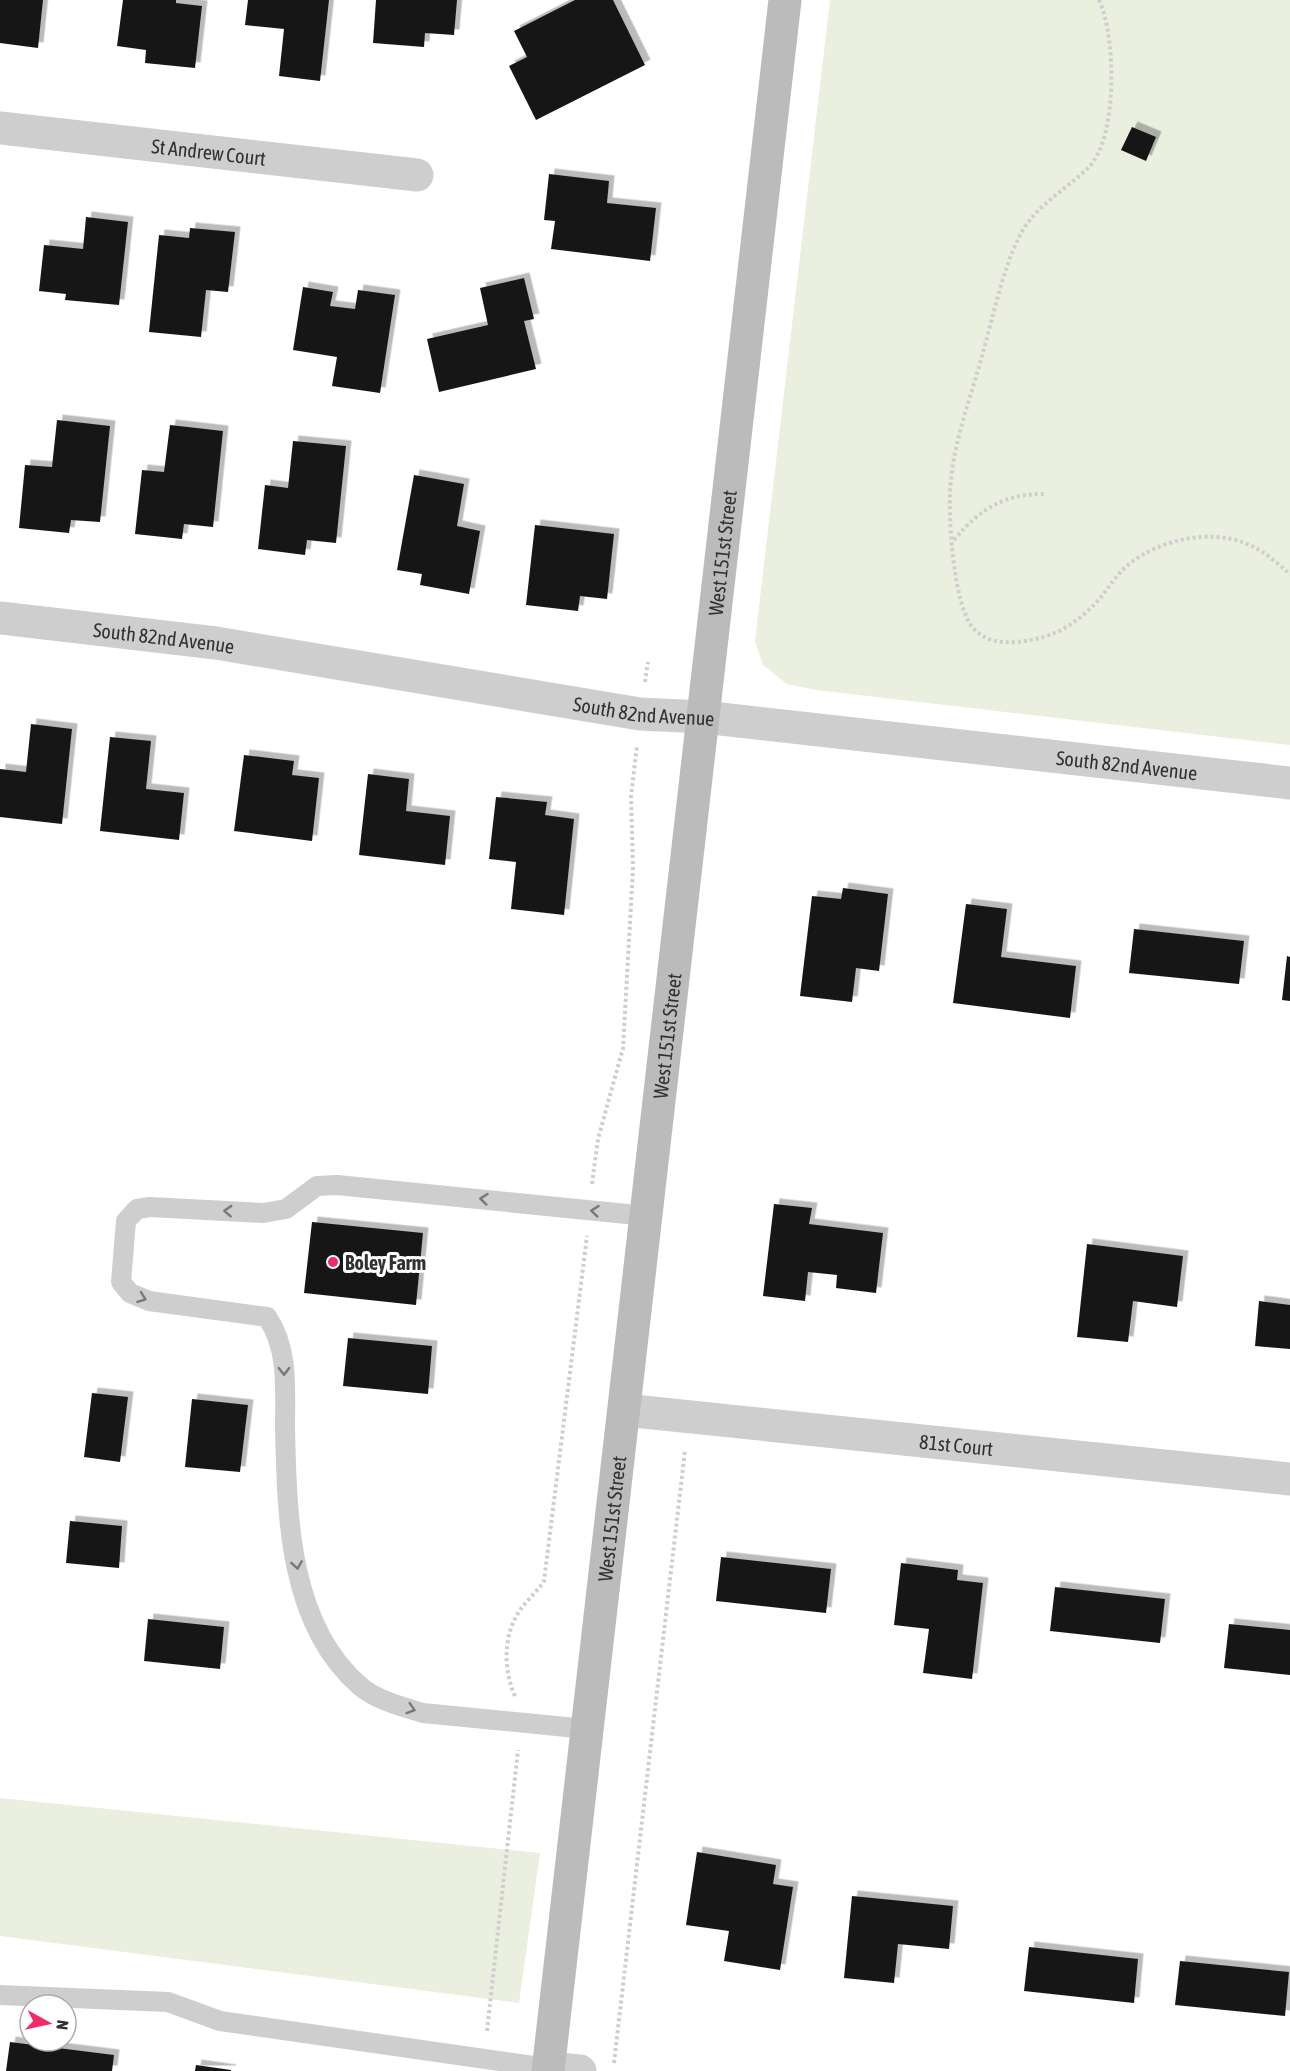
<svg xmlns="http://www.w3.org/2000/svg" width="1290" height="2071" font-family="'Asap Condensed',sans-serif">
<defs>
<filter id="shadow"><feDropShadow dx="5.5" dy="-5.5" stdDeviation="0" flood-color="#0004"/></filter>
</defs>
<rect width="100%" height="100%" fill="#fff"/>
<path fill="#ebefdf" d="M830,0H1290V745L816,690L787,684L763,665L755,641Z
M0,1798L540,1853L519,2003L0,1936Z"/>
<path fill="#181818" filter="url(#shadow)" d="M0,0H43L38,48L0,43Z
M123,0H176V3L202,6L195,68L145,63L146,50L117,46Z
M248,0H329L320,81L279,76L284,29L245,25Z
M376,0H457L454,35L425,33L424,47L373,43Z
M575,0H613L645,65L536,120L509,66L527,57L514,31Z
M1132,127L1156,137L1146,161L1121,150Z
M549,174L609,181L607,203L656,208L650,261L551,249L555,221L544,220Z
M86,217L128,222L119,305L65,300L66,294L39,291L44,245L83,249Z
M190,228L235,232L228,292L206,290L201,337L149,332L159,235L189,238Z
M524,278L534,319L524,321L536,369L439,392L427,339L488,325L480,288Z
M303,287L333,292L330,306L355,309L358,290L395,295L380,393L332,386L337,357L293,350Z
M57,420L110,426L100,522L71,520L69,533L19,528L25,465L52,467Z
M170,425L223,431L213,527L184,524L182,539L135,534L142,470L164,472Z
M293,441L346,446L336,543L307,540L305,555L258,549L265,485L288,488Z
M414,475L464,484L457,526L480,531L469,594L420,585L422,574L397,570Z
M535,525L614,534L607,599L580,596L578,611L526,605Z
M31,724L72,729L62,824L0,817V769L26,772Z
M110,737L151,741L146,789L184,793L179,840L100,831Z
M244,755L294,761L292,775L319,778L312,841L234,831Z
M368,774L409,779L406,811L450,816L445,865L359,855Z
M496,797L547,802L545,815L574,819L564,915L511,909L516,862L489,859Z
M843,888L888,894L879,971L856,968L852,1002L800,996L812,896L841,899Z
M966,904L1007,909L1001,957L1076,966L1070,1018L953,1003Z
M1134,929L1244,941L1239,984L1129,973Z
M1287,956L1290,957V1001L1282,1000Z
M774,1204L812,1208L809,1224L883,1233L876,1293L836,1288L837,1275L808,1272L805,1301L763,1296Z
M312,1222L423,1233L416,1305L304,1293Z
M1087,1244L1183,1256L1177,1307L1133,1301L1128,1342L1077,1337Z
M1259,1301L1290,1305V1349L1255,1346Z
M348,1338L432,1346L428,1394L343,1386Z
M92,1393L128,1397L120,1462L84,1457Z
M192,1399L248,1405L240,1472L185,1467Z
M70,1521L122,1526L119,1568L66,1563Z
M721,1557L831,1569L826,1613L716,1601Z
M901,1563L958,1570L957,1580L983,1583L972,1679L923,1673L929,1629L894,1625Z
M1055,1587L1165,1599L1160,1643L1050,1631Z
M148,1619L224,1627L220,1669L144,1661Z
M1229,1624L1290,1630V1675L1224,1668Z
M697,1852L776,1865L773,1884L793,1887L780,1970L724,1961L729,1931L686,1925Z
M852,1896L953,1906L949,1949L898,1944L894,1983L844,1978Z
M1029,1947L1138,1959L1134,2003L1024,1991Z
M1180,1961L1289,1972L1285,2016L1175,2005Z
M10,2042L114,2055L112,2071H6Z
M196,2065L231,2070V2071H195Z"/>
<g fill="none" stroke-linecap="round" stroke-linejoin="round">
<path stroke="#cecece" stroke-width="4" stroke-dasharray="3 3" stroke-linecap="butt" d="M1099,0C1116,36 1118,137 1089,167C1066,190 1034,206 1019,237C1003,269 993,317 983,352C972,394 955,437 951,480C947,511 953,605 973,628C985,641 999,643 1016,642C1052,639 1077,625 1101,597C1110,586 1117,574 1128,565C1158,540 1210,528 1247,544C1263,550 1277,563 1290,574
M954,540C980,509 1003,494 1044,494
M645,682L648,662
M592,1184L598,1139L623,1048L633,868L631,796L637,746
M515,1696C503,1669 503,1635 520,1610C527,1600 537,1592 544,1581L587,1236
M487,2031L518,1750
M614,2063L685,1450"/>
<path stroke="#cecece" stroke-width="20" d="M587,1729L423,1713C403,1707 376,1700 360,1686C288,1624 287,1514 285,1427C285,1389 289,1349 267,1317L149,1301L130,1293L121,1282L126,1221L137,1209L150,1207L263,1213L286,1209L317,1186L337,1185L647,1216
M0,1995L168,2002L220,2021L548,2068"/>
<g stroke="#cecece" stroke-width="33">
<path id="s1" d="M0,128L417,175"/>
<path id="s2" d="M0,618L216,643L640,714L703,717L1290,783"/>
<path id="s3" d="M624,1410L1290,1479"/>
<path d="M548,2068L580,2071"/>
</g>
<path stroke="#bbb" stroke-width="33" id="s4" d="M548,2071L785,0"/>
</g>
<defs><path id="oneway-chevron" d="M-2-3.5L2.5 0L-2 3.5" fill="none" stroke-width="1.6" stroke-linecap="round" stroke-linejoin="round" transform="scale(1.5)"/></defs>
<g stroke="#787878">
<use href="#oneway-chevron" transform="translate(484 1199) rotate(-174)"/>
<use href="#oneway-chevron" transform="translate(228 1211) rotate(-177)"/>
<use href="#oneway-chevron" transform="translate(595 1211) rotate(-174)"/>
<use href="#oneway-chevron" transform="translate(142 1298) rotate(20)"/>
<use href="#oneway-chevron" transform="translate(284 1371) rotate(89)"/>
<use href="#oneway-chevron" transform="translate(297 1565) rotate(81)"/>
<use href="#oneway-chevron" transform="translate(411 1709) rotate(17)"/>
</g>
<circle fill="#f22a66" stroke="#fff" stroke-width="2" cx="333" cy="1262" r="6"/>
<g text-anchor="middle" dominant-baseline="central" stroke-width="6" stroke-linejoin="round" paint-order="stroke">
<g font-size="20" fill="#313131" stroke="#fff">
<text stroke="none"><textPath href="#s1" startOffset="210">St Andrew Court</textPath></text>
<text stroke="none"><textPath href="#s4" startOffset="1528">West 151st Street</textPath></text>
<text stroke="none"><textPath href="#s2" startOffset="165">South 82nd Avenue</textPath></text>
<text stroke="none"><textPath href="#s2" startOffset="651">South 82nd Avenue</textPath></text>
<text stroke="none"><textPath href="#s2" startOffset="1137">South 82nd Avenue</textPath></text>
<text stroke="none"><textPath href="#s4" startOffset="1042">West 151st Street</textPath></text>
<text stroke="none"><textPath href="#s3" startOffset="334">81st Court</textPath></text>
<text stroke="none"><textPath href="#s4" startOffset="556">West 151st Street</textPath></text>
</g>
<g font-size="20" font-weight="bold" fill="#313131" stroke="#fff" text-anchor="start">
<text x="345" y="1262">Boley Farm</text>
</g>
</g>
<g transform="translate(48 2023) rotate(98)"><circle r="28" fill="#ffffff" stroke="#adadad" stroke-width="1.5"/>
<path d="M0-4.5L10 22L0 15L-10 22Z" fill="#f22a66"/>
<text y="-9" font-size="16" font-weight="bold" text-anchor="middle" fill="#313131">N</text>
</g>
</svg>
